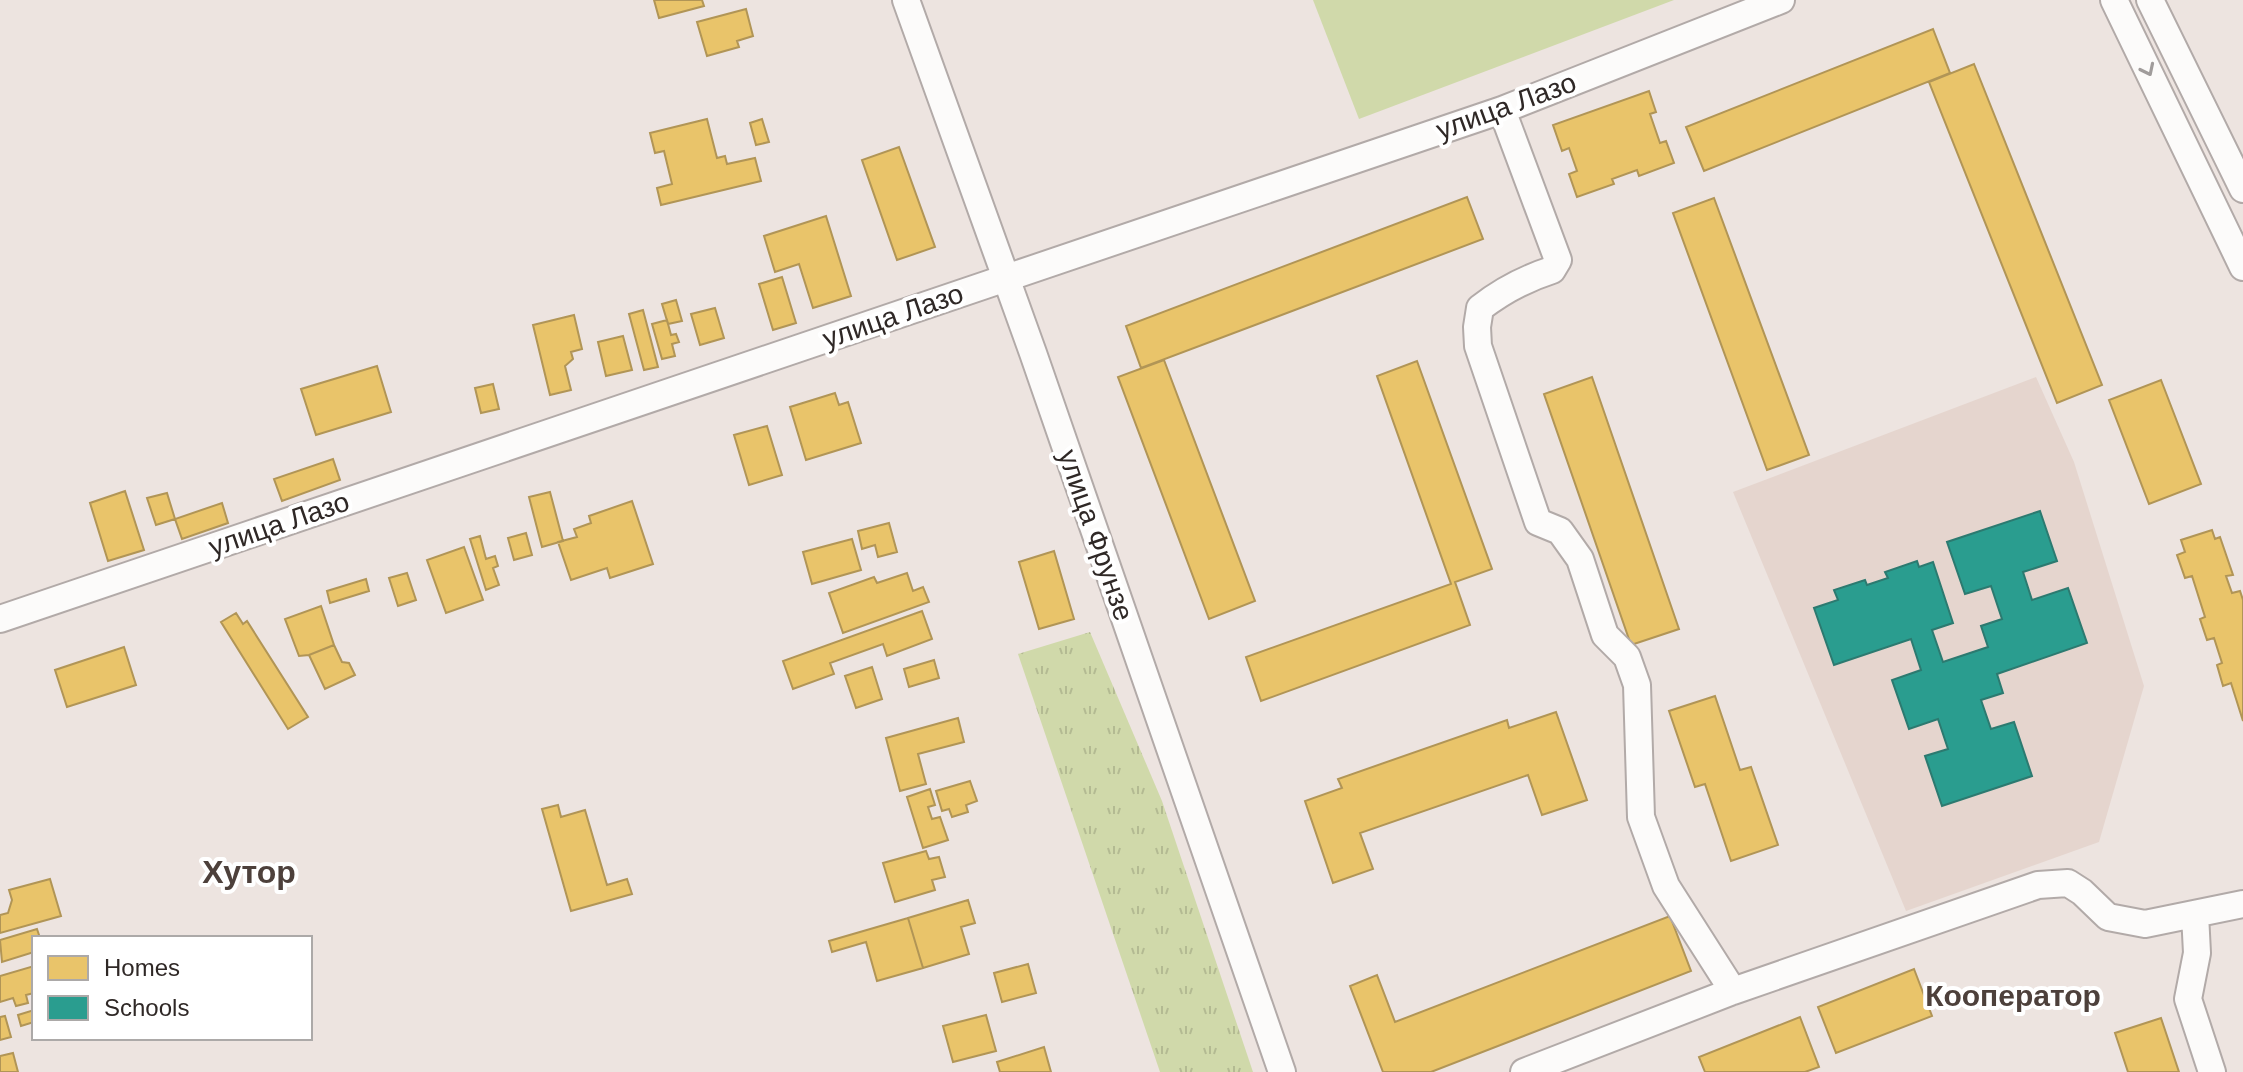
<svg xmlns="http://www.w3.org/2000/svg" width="2243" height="1072" font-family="Arial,sans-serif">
<defs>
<pattern id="grass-tufts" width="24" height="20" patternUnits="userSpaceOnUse" patternTransform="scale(2)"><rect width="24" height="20" fill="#d0d9aa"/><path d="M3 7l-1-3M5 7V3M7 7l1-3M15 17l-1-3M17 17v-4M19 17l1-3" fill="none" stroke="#b3ba92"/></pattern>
</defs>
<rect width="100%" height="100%" fill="#ede4e0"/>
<path fill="#e5d5ce" d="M2036,377L2074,462L2144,686L2099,842L1906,911L1733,492Z"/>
<path fill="url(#grass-tufts)" d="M1090,632L1162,801L1253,1072H1160L1018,654Z"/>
<path fill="#d0d9aa" d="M1313,0H1674L1359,119Z"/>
<path fill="#e9c46a" stroke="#b19556" stroke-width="2" d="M654,0H702L704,6L659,18Z
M746,9L753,36L737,41L739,47L707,56L697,22Z
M1933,29L1950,73L1704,171L1686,127Z
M1974,64L2102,385L2057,403L1929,82Z
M1649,91L1656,112L1650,114L1660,143L1666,141L1674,163L1639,176L1637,170L1612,179L1614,184L1577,197L1569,174L1577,171L1569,148L1562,151L1553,125Z
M707,119L717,158L725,156L727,164L755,158L761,181L661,205L657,188L672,184L664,151L655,153L650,133Z
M762,119L769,142L756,145L750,123Z
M899,147L935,247L897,260L862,160Z
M1467,197L1483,239L1141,368L1126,326Z
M1714,198L1809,455L1767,470L1673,213Z
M826,216L851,296L813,308L799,264L775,272L764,236Z
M782,277L796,323L773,330L759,284Z
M676,300L682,321L668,324L662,304Z
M715,308L724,338L700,345L691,314Z
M643,310L658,367L644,370L629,314Z
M574,315L582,349L571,352L573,359L565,366L571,390L550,395L533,325Z
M667,320L671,335L676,334L679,342L672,344L675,356L662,359L652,324Z
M623,336L632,370L606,376L598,342Z
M1164,360L1255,601L1209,619L1118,377Z
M1417,361L1492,569L1455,582L1470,625L1261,701L1246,657L1451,584L1377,376Z
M377,366L391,412L316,435L301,389Z
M1592,377L1679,629L1631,645L1544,394Z
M2161,380L2201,484L2149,504L2109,400Z
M493,384L499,409L481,413L475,388Z
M835,393L839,405L848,402L861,443L806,460L790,407Z
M767,426L782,475L749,485L734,435Z
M333,459L340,480L282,501L274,479Z
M125,491L144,550L108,561L90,503Z
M550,492L563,541L542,547L529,497Z
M167,493L175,519L156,525L147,498Z
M632,501L653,564L610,578L607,568L571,580L558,542L577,537L574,529L591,523L589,516Z
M222,503L228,523L182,539L175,519Z
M889,523L897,552L878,557L875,545L862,549L858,531Z
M2212,530L2215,539L2220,537L2233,575L2226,576L2232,593L2240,591L2243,600V721L2231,683L2223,686L2217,665L2222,663L2214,638L2207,640L2200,619L2205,617L2192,576L2185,578L2177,555L2185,552L2181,540Z
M526,533L532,555L514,560L508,538Z
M480,536L486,559L495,556L498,566L493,568L499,585L486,590L470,539Z
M852,539L861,570L812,584L803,552Z
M464,547L483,600L446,613L427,560Z
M1054,551L1074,619L1039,629L1019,562Z
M407,573L416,600L398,606L389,578Z
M907,573L913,591L923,587L929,602L843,633L829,593L874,577L877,583Z
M366,579L369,591L330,603L327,591Z
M321,606L334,645L309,655L299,656L285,619Z
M922,611L932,639L887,656L883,644L830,663L834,674L793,689L783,661Z
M236,613L243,624L247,621L308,717L288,729L221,622Z
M334,645L342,662L349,663L355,675L325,689L309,655Z
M124,647L136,685L67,707L55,670Z
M934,660L939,678L909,687L904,669Z
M872,667L882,699L856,708L845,676Z
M1715,696L1740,770L1751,767L1778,845L1731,861L1705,784L1695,787L1669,711Z
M1556,712L1587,800L1542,815L1528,775L1360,833L1373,869L1333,883L1305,801L1342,788L1338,779L1507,720L1509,728Z
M958,718L964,742L918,754L926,784L900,791L886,738Z
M970,781L977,801L966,805L968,812L952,817L949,809L942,811L936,791Z
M930,789L935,805L928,807L932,819L940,817L948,840L923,848L907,797Z
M558,805L561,817L585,810L607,885L627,879L632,894L571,911L542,809Z
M926,851L929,859L939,857L945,877L932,880L935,890L895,902L883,863Z
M50,879L61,916L0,933V915L8,913L12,900L9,890Z
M968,900L975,923L961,927L969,954L923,968L908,918Z
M1670,916L1691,971L1431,1072H1383L1350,986L1377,975L1395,1022Z
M908,918L923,968L877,981L866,942L832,952L829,941Z
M37,929L40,938H34V952L2,962L0,940Z
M1028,964L1036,993L1002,1002L994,973Z
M34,966V993L26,995L28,1003L16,1006L13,998L0,1002V976Z
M1914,969L1932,1016L1836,1053L1818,1007Z
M34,1010V1022L21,1026L18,1015Z
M986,1015L996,1051L953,1062L943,1026Z
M5,1016L11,1037L0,1040V1017Z
M1800,1017L1819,1067L1805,1072H1705L1699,1057Z
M2161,1018L2179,1072H2128L2115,1033Z
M1044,1047L1051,1072H1000L997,1062Z
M13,1053L18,1072H0V1056Z"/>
<path fill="#2a9d8f" stroke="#2c7a70" stroke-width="2" d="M2040,511L2057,561L2023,572L2032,600L2068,588L2087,643L1997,674L2003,693L1981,700L1991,729L2014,722L2032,776L1942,806L1925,756L1948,749L1938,719L1909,729L1892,680L1921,670L1911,639L1834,665L1814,608L1838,600L1834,590L1865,580L1867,585L1888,578L1885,572L1917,561L1919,567L1933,562L1953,623L1932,630L1943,662L1988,647L1981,626L2002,619L1991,586L1965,594L1947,542Z"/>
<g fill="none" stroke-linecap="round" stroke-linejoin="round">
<g stroke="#b2aaa8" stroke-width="30">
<path id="minor" d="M906,0L1033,353L1282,1072
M2114,0L2243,267
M2150,0L2243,189
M1502,110L1558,260L1552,270C1524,279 1503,290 1480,308L1477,327L1478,346L1538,522L1560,531L1580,559L1605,635L1627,657L1637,685L1641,817L1666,886L1733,991
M0,619L1502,110L1781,0
M2195,914L2197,953L2188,999L2212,1072
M1524,1072L1733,991L2038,885L2068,883L2082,892L2108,917L2145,924L2243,904"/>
</g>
<use href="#minor" stroke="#fcfbfa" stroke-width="26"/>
</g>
<defs><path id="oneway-chevron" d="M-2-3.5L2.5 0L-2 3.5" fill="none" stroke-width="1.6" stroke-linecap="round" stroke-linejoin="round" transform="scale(2)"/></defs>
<use stroke="#a09c9b" href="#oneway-chevron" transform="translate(2148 70) rotate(64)"/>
<g text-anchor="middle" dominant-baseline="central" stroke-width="8" stroke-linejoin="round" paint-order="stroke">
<g font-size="28" fill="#2f2826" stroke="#fff">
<text transform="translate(1506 106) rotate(-20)">улица Лазо</text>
<text transform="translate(893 316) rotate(-19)">улица Лазо</text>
<text transform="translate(279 524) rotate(-19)">улица Лазо</text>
<text transform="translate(1096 535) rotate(71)">улица Фрунзе</text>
</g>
<g font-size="30" font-weight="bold" fill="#4d403b" stroke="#fff">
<text x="2013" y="995">Кооператор</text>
</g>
<g font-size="32" font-weight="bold" fill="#4d403b" stroke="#fff">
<text x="249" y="872">Хутор</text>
</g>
</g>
<rect x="32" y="936" width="280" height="104" fill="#ffffff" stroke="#aca9a8" stroke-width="2"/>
<rect x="48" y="956" width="40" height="24" fill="#e9c46a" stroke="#aca9a8" stroke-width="2"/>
<text x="104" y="976" font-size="24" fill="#2f2826">Homes</text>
<rect x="48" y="996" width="40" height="24" fill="#2a9d8f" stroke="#aca9a8" stroke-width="2"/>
<text x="104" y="1016" font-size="24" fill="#2f2826">Schools</text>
</svg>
